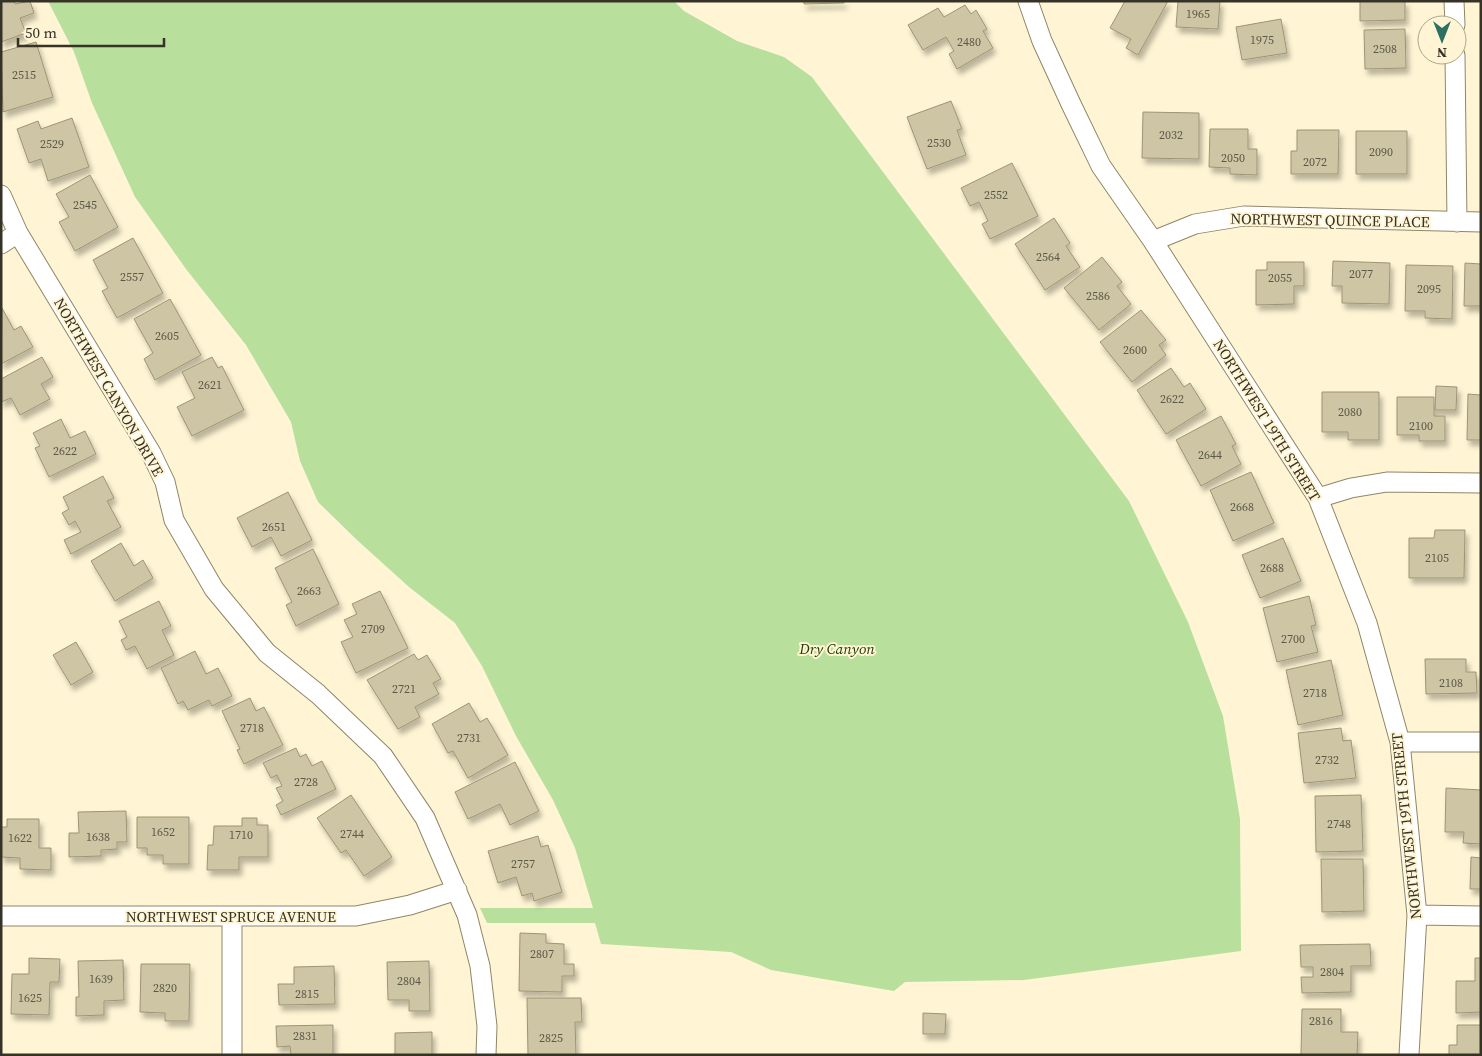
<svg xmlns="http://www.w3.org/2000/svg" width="1482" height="1056" font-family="'Source Serif 4',serif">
<defs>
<filter id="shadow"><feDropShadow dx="3" dy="5.5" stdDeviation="2.5" flood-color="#0004"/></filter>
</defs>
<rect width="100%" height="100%" fill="#fff5d4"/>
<path fill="#b8e09c" d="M48,1H674L684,11L737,41L784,57L812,77L1129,501L1188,622L1223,716L1240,819L1241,951L1024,980L905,982L894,991L771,970L731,952L601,944L595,923H487L480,908H593L575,848L553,800L516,736L482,666L455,623L409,587L357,540L318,502L300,461L291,422L246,345L186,269L135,197L92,103L74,52Z"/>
<path fill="#cec5a5" stroke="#9d9475" filter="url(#shadow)" d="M1,1H14L15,4L30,1L34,13L20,18L26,33L1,42Z
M804,1H844V3L804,4Z
M1125,1H1168L1138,55L1126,48L1131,39L1110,28Z
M1178,1H1220L1218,29L1176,27Z
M1360,1H1405V20L1360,21Z
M965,5L971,14L976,10L987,29L983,31L993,48L957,69L949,54L954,51L946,37L923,50L908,25L938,8L944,17Z
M1281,19L1287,53L1242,60L1236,27Z
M1405,29L1406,68L1365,69L1364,30Z
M36,42L53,97L3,112L1,52Z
M951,101L962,129L957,130L966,155L927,169L907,117Z
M1143,112L1199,113V159L1142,158Z
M72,118L89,167L48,181L41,159L29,163L17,129L38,121L41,129Z
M1210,129H1248V149H1257V175L1230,174V168L1209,167Z
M1297,130H1339L1338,174H1291V151H1297Z
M1356,131H1407V174H1356Z
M1012,163L1038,216L990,239L982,224L988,221L979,202L970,206L961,188Z
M90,175L118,227L75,251L59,222L69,217L56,194Z
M1054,218L1070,243L1066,246L1080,267L1045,290L1015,244Z
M133,238L163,293L117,318L102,291L108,288L93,260Z
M1102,257L1122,282L1117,286L1131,304L1099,330L1064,288Z
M1333,261L1390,263L1389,304L1342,303V286H1332Z
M1267,262H1304V286H1294V304L1256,305V270H1267Z
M1465,263L1481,264V306H1464Z
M1406,265L1453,266L1452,319L1425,318V311H1405Z
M170,299L201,355L155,380L144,359L153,353L134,319Z
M2,308L14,330L21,326L33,347L1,364Z
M1141,310L1166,340L1159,345L1166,355L1132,382L1100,342Z
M42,357L53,377L41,384L50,399L20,415L11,398L1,402V379Z
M212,357L218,368L222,366L244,410L192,436L177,407L195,398L182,372Z
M1171,368L1184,387L1190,383L1206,409L1166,434L1137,390Z
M1436,386L1457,387L1456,410H1435Z
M1322,392H1379V440H1348V432H1322Z
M1468,394L1481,395V440H1467Z
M1397,397H1434V416H1445V441H1419V435H1397Z
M1221,416L1236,444L1232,446L1241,464L1201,486L1176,440Z
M61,419L70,438L85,431L96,454L49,477L35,448L40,446L33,433Z
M1251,472L1274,523L1233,541L1210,490Z
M103,476L114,498L107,501L121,527L71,554L64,540L81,532L75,521L69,525L62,513L69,509L63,497Z
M288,492L312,540L281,556L271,537L252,547L237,518Z
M1435,530H1465L1464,578H1409V538H1434Z
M1283,538L1301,581L1260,598L1242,555Z
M121,543L134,566L143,560L153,578L115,601L91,561Z
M313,549L339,604L296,626L286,605L292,602L275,568Z
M380,591L408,648L356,673L341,642L353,637L344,620L357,614L352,604Z
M1309,596L1316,625L1311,626L1318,652L1277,662L1263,608Z
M159,601L171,626L162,630L174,655L147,669L135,646L126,650L121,640L127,637L119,621Z
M76,642L93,672L71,685L53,655Z
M195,651L206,674L218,668L232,696L212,706L209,700L188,710L183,701L178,704L161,668Z
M414,654L418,660L427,655L441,679L433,683L439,694L415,707L420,717L398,729L367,680Z
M1425,659H1466V672H1476L1477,693L1426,694Z
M1331,660L1343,715L1298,725L1286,670Z
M250,698L256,711L264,707L283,745L244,764L237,750L240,749L222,711Z
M469,703L480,722L487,718L508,755L468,778L453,751L448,753L432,724Z
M1341,728L1343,741L1351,740L1356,778L1304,783L1298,733Z
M296,748L300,757L306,754L312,766L322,761L336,789L281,815L276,805L283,801L276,788L282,786L277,775L271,778L263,763Z
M515,762L539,811L510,825L500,804L468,819L455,792Z
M1446,788L1481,790V844L1463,843L1464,832H1445Z
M351,795L392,857L364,876L346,850L341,853L317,818Z
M1361,795L1363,851L1316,852L1315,796Z
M126,811L127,842H117V849L101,850V856L69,857V833H79L78,812Z
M137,817H189V864H163V855H147V848H137Z
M242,818H257V825H268V857H239V870H207L208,845H213L214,826H242Z
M7,819H39V848H51V870L20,869V858L1,857V827H7Z
M538,836L541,847L548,845L562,892L534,901L532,893L522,896L516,877L498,883L488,851Z
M1471,857L1481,858V889H1470Z
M1321,859H1363L1364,911L1322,912Z
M520,933L546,934V943L564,944V964H574V976H562V992L519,991Z
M1370,944L1371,966H1351V992L1302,993L1301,977H1313V967H1301L1300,945Z
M29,958L60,959L59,982H50L49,1015L11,1014L12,974H29Z
M1475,958H1481V1012L1456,1013V981H1475Z
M123,960L124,1000L104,1001V1015L76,1016V997H79L78,961Z
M429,961L430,1011H409V1000H388L387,962Z
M141,964H190L189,1021H165V1013L140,1012Z
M334,966L335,1004L279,1005L278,984H294V967Z
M527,998H581L582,1022H575L576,1055H528Z
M1302,1009H1341V1032H1358L1357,1055H1301Z
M923,1013L946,1014L945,1034H923Z
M333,1025V1055H291L290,1046L277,1047L276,1026Z
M1457,1025H1481V1055H1449V1045H1457Z
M432,1032V1055H395V1033Z"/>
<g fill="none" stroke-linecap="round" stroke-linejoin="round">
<g stroke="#8f8668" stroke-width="21">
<path id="street" d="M1028,1L1042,41L1071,104L1101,166L1153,241L1318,498L1367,623L1400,742L1417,915L1409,1055
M1454,1L1455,25
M1455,55L1457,222
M1,195L18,233L151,453L165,482L174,520L214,589L267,653L318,694L383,756L425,818L467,915L480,966L487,1026L486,1055
M1153,241L1195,224L1244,216L1481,222
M1,244L18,233
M1318,498L1351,488L1387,482L1481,483
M1400,742H1481
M1417,915L1481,916
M1,916H356L410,905L457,890
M232,916V1055"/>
</g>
<use href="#street" stroke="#fff" stroke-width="19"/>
</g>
<g text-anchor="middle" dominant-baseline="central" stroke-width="4" stroke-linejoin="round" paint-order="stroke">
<g font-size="12" fill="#5c5846">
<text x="1198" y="14">1965</text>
<text x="1262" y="40">1975</text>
<text x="969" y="42">2480</text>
<text x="1385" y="49">2508</text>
<text x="24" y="75">2515</text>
<text x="1171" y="135">2032</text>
<text x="939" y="143">2530</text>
<text x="52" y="144">2529</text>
<text x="1381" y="152">2090</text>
<text x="1233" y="158">2050</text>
<text x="1315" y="162">2072</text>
<text x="996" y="195">2552</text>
<text x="85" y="205">2545</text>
<text x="1048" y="257">2564</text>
<text x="1361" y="274">2077</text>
<text x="132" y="277">2557</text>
<text x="1280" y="278">2055</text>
<text x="1429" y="289">2095</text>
<text x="1098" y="296">2586</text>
<text x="167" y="336">2605</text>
<text x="1135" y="350">2600</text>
<text x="210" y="385">2621</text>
<text x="1172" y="399">2622</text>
<text x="1350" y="412">2080</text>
<text x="1421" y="426">2100</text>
<text x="65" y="451">2622</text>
<text x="1210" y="455">2644</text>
<text x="1242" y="507">2668</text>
<text x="274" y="527">2651</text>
<text x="1437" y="558">2105</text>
<text x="1272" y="568">2688</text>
<text x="309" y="591">2663</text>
<text x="373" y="629">2709</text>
<text x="1293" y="639">2700</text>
<text x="1451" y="683">2108</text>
<text x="404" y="689">2721</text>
<text x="1315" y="693">2718</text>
<text x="252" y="728">2718</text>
<text x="469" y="738">2731</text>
<text x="1327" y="760">2732</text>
<text x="306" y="782">2728</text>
<text x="1339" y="824">2748</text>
<text x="163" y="832">1652</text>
<text x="352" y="834">2744</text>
<text x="241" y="835">1710</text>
<text x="98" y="837">1638</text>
<text x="20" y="838">1622</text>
<text x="523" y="864">2757</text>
<text x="542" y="954">2807</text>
<text x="1332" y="972">2804</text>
<text x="101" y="979">1639</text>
<text x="409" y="981">2804</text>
<text x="165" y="988">2820</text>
<text x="307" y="994">2815</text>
<text x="30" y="998">1625</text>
<text x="1321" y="1021">2816</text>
<text x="305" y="1036">2831</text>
<text x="551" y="1038">2825</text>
</g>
<g font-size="15" fill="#363326" stroke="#fff5d4">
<text transform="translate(1330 220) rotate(1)">NORTHWEST QUINCE PLACE</text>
<text transform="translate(109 387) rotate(60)">NORTHWEST CANYON DRIVE</text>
<text transform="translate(1267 420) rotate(58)">NORTHWEST 19TH STREET</text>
<text transform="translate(1406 826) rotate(-96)">NORTHWEST 19TH STREET</text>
<text x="231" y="916">NORTHWEST SPRUCE AVENUE</text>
</g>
<g font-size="15" font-style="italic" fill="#1f3a01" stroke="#fff5d4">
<text x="837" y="648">Dry Canyon</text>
</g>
</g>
<rect width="1482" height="1056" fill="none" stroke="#363326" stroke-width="5"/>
<g transform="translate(1442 40) rotate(180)"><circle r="24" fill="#fff5d4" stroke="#afa78e"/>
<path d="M0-4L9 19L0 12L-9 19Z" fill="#2d7061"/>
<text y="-8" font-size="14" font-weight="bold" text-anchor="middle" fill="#363326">N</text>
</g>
<path d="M18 38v8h146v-8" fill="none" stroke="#363326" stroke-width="2.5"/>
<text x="25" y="38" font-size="15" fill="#363326" stroke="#fff5d4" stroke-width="4" paint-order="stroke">50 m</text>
</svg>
